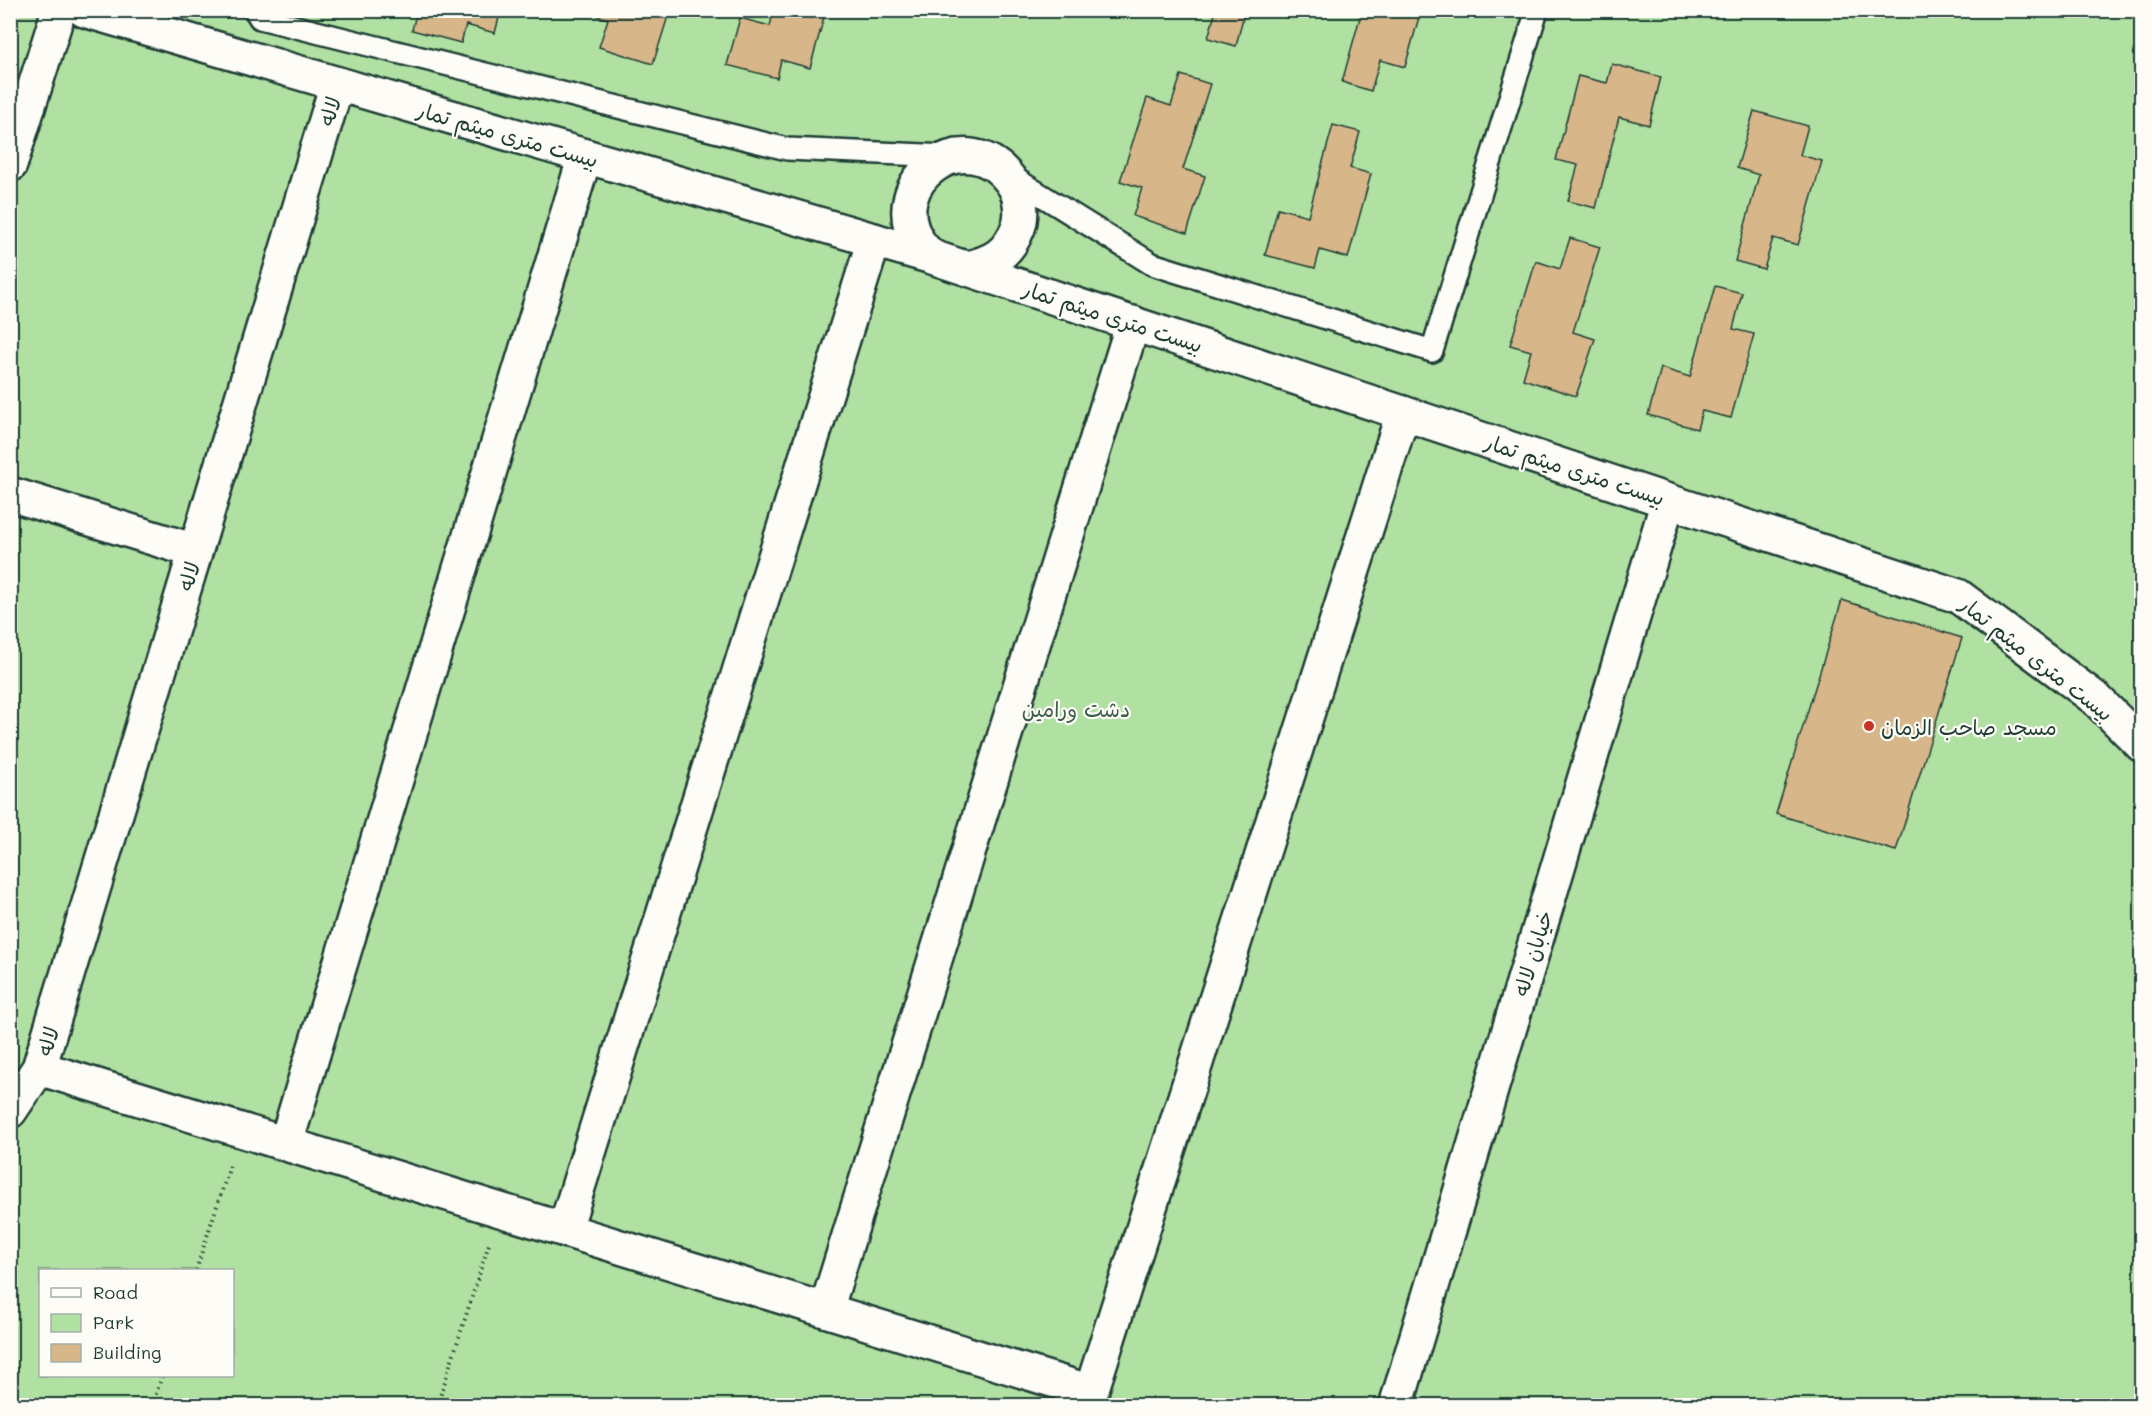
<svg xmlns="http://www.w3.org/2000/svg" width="2152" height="1416" font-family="Mali,'Playpen Sans Arabic',sans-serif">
<rect width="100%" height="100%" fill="#f2e7d6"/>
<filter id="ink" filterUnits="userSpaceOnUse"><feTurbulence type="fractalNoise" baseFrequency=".0167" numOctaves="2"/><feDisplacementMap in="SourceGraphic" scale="12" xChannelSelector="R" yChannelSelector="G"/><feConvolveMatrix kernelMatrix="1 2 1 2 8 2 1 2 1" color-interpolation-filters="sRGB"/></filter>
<g filter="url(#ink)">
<path fill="#b0e1a2" stroke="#688f6b" stroke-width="1.5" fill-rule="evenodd" d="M10,11H2141V1405H11ZM40,1270H232V1376H40Z"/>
<path fill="#d7b68a" stroke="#1f3d34" stroke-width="1.5" d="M417,10H501L495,33L466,25L461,43L412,30Z
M587,10H670L653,64L599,47L608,19L586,12Z
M774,10H826L810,68L781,60L777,78L727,65L740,18L770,26Z
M1216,10H1245L1236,46L1208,38Z
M1362,10H1421L1405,67L1380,60L1371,91L1342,82Z
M1612,64L1661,77L1649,125L1619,117L1596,208L1568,201L1578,165L1556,160L1578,76L1607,83Z
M1181,75L1210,84L1183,169L1205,176L1187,233L1133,216L1142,188L1120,181L1147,98L1171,106Z
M1754,111L1808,126L1800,155L1822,161L1798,245L1773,238L1764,269L1735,261L1759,175L1737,168Z
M1333,125L1360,132L1350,168L1371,174L1348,258L1320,250L1315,268L1265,255L1278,208L1308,216Z
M1570,238L1600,247L1573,332L1595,339L1576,396L1523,379L1531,351L1510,345L1536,261L1560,269Z
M1715,286L1742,293L1733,329L1754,334L1731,418L1702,411L1697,429L1648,415L1661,368L1690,377Z
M1842,600L1962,638L1896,851L1776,814Z"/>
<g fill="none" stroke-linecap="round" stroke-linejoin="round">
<g stroke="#1f3d34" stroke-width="26">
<path id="service" d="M255,10L260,18L787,149L948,156
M1009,175L1152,264L1432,351L1537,10"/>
</g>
<g stroke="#1f3d34" stroke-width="38">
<path id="minor" d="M10,165L59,10
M10,494L195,551
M1668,501L1958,596L2096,699L2142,745
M39,1068L1091,1392L1403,413
M10,1111L39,1068L337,84
M286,1143L585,156
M565,1229L874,240
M826,1310L1133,323"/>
</g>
<g stroke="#1f3d34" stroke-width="38">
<path id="tertiary" d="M84,10L932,257
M967,268C993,262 1008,254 1018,228C1023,215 1021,196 1013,184C967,116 879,184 919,243C922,248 928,253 932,257L1668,501L1396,1406"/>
</g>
<path stroke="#1f3d34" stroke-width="4" stroke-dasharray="1.5 4.5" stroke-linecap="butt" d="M196,1270L231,1163
M152,1406L162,1376
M437,1406L489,1244"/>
<use href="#service" stroke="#fdfcf7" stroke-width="21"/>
<use href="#minor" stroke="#fdfcf7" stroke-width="33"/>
<use href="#tertiary" stroke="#fdfcf7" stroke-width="33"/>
</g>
</g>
<circle fill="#c8321e" stroke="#fdfcf7" stroke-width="2" cx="1869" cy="726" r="6"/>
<g text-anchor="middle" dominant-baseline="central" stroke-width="4.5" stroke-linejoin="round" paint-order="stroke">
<g font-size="21" fill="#1f3d34" stroke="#fdfcf7">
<text transform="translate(329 111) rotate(-73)">لاله</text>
<text transform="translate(508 134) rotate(16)">بیست متری میثم تمار</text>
<text transform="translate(1113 316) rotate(18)">بیست متری میثم تمار</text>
<text transform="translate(1575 469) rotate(18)">بیست متری میثم تمار</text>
<text transform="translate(188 576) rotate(-73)">لاله</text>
<text transform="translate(2037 658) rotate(38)">بیست متری میثم تمار</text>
<text transform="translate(1532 953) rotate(-73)">خیابان لاله</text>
<text transform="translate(47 1041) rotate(-73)">لاله</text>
</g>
<g font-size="21" fill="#3c5e4a" stroke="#fdfcf7">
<text x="1076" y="708">دشت ورامین</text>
</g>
<g font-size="21" fill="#1f3d34" stroke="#fdfcf7" text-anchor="start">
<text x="1881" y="726">مسجد صاحب الزمان</text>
</g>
</g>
<rect width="2152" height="1416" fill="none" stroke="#fdfcf7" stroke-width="36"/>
<rect x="18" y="18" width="2116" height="1380" fill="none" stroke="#1f3d34" stroke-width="2" filter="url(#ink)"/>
<rect x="39" y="1269" width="195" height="108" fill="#fdfcf7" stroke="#a4b0a9" stroke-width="1.5"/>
<rect x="51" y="1288" width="30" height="9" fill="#fdfcf7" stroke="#a4b0a9" stroke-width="1.5"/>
<text x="93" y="1299" font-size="18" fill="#1f3d34">Road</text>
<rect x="51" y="1314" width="30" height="18" fill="#b0e1a2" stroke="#a4b0a9" stroke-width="1.5"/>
<text x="93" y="1329" font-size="18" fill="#1f3d34">Park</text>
<rect x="51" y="1344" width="30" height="18" fill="#d7b68a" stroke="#a4b0a9" stroke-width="1.5"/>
<text x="93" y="1359" font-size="18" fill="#1f3d34">Building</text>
</svg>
